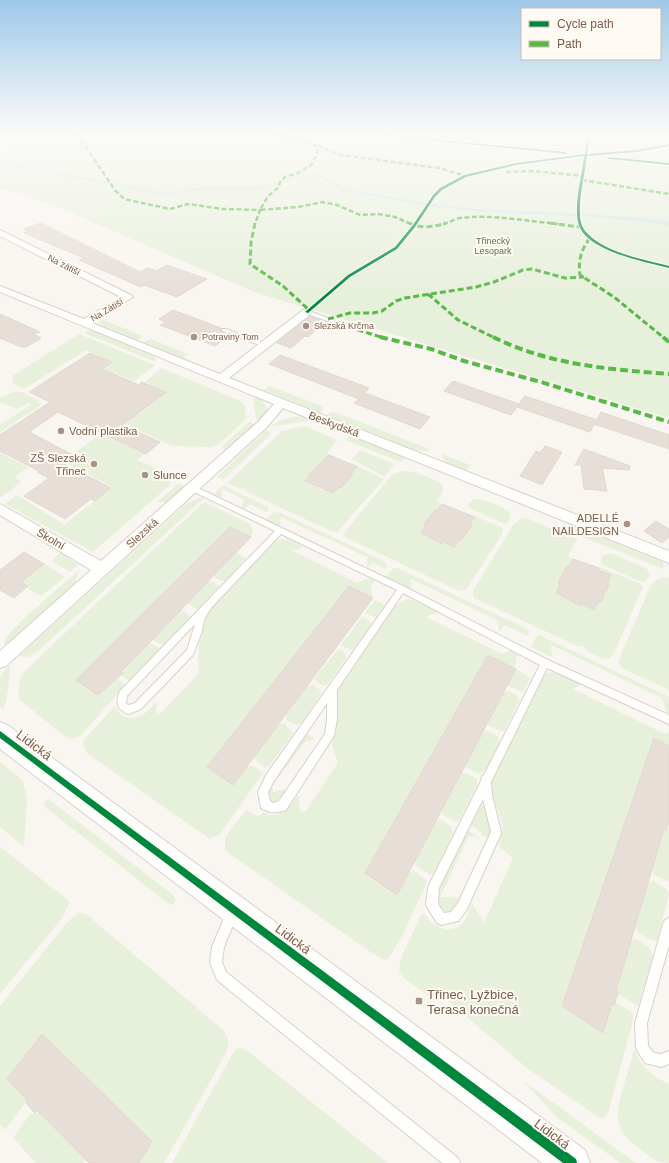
<svg xmlns="http://www.w3.org/2000/svg" width="669" height="1163" font-family="Arial,sans-serif">
<rect width="100%" height="100%" fill="#f9f5f0"/>
<path fill="#e7f0db" d="M30,134H669V418L254,292L60,208L16,192L0,189V155Z
M99,318L143,336L138,340L100,324Z
M91,330L152,355L155,357L156,362L84,333Z
M79,334L155,365L133,382L132,380L102,368L111,361L86,350L24,389L12,383V379L14,375Z
M151,339L188,354H189L183,358L144,342Z
M161,368L238,400L245,406L246,419L218,445L210,447L172,446L122,423L165,391L145,382Z
M269,386L321,406L323,408L321,413L264,390Z
M16,391L24,393L39,401L37,402L41,405L0,432V425L31,405L28,403L17,409L0,402V398Z
M256,397L262,400L267,409V413L260,421L256,418L253,399Z
M331,412L337,413L432,450L425,451L414,450L327,415Z
M293,417H304L313,420L277,426L272,425L281,420Z
M249,422L256,425L228,450L221,447Z
M305,426L337,440L327,453L329,455L309,473L311,474L305,481L322,490L324,489L333,493L339,487H341L353,474L351,473L357,467L348,463L350,462L384,479L337,532L331,531L245,491L246,489L243,488L241,489L227,483L282,431Z
M266,430L270,432V435L224,479L217,477Z
M102,433L144,454L137,460L162,471L172,479L169,486L93,552L5,504L17,495L65,525L67,523L112,487L63,461Z
M352,433L404,457L401,462L345,440Z
M360,450L392,463L394,464L385,477L352,459Z
M0,453L28,467L15,477L21,482L20,483L0,498Z
M442,454L470,465L466,471C457,467 444,465 442,454Z
M402,471C413,471 436,478 443,486L442,493L437,501L442,504L437,511L435,510L425,524L426,525L421,532L432,537L431,539L454,547L459,540H461L472,525L470,524L475,516L503,528L501,536L465,591L457,590L345,537L344,533L348,528L392,475Z
M179,483L184,486L182,490L168,502H157Z
M223,485L268,507V510L267,512L250,504L244,509L242,508L244,499L222,489L221,498L214,494Z
M199,498H204L36,653L28,657L19,656L187,503Z
M473,499C482,498 505,506 511,514L508,522L505,524L471,509L468,504Z
M204,502L250,524L253,531L251,537L230,527L77,680L116,678L126,685L79,737L71,739L66,737L20,700C18,689 18,680 25,671Z
M274,512L281,513L384,561L387,565L385,569L373,562L367,568V557L281,517L280,527L266,519Z
M522,518L529,519L577,539L568,556L573,559L569,567L567,566L558,583L560,584L556,593L580,606L582,604L594,610L599,601L601,602L609,585L607,583L610,575L598,570L600,567L638,583L643,587L614,653L609,659L601,658L585,650L586,648L580,645L579,647L474,598L473,591L513,525Z
M572,525L664,563L663,569L568,531Z
M283,539L292,540L303,547L293,551L357,583L369,578L375,581L371,586L373,598L349,586L207,767L233,785L247,766L249,767L250,765L255,767L262,773L260,777L220,834L210,839L88,754L84,748L83,741L114,707H116C119,718 132,721 142,715C148,712 152,706 157,702L156,712L160,714L199,673L198,657L200,639L207,612L213,604L270,545L278,540Z
M63,551L69,556L67,558L78,565L70,572L52,561L59,553Z
M238,553L246,558L225,582L214,577L235,554Z
M611,553L647,569L650,573L646,581L643,582L637,580L603,565L601,560L602,556Z
M44,563L65,577L41,596L28,589L29,587L21,582Z
M393,568H397L525,628L529,631L528,636L504,625L500,632L497,620L411,579V589L386,577Z
M80,569L77,575L75,585L7,646L4,643C4,632 69,580 80,569Z
M662,577L669,578V690L624,669L618,662L650,587L653,582Z
M210,581L219,585V587L199,610L187,603Z
M408,599L413,600L438,612L426,617L502,654L513,649L520,651L515,660L516,663L514,668L488,655L365,873L397,895L409,872L411,873L413,870L426,880L427,882L402,936L389,958L384,960L375,955L234,857L225,850V839L227,835L246,810L259,817L263,812C281,821 288,809 298,795L301,812L306,811L338,763L332,745L336,694L338,687L395,606L399,603Z
M375,600L385,605L376,618L365,613Z
M182,610L192,618L166,644L161,645L153,640V638L179,611Z
M362,617L371,622L372,624L354,649L350,650L341,645Z
M539,635L669,697V714L667,713L662,698L551,645L552,657L531,647L536,637Z
M150,643L159,648L158,652L132,680L130,681L120,675L147,644Z
M341,650L346,654V658L328,684L326,685C321,686 317,683 315,678L317,675L337,651Z
M9,665C11,673 7,703 3,710L0,707V677Z
M516,669L530,678L523,692L508,686V684Z
M557,672L583,683L573,689L665,734L669,732V746L654,738L562,1005L603,1033L612,1004L614,1005L615,1002L633,1013V1021L608,1113C605,1117 604,1119 598,1117L527,1068L440,994L436,1001L405,979L399,972L401,958L422,913C427,915 429,921 433,924C441,930 456,932 463,923C467,918 469,910 472,903L484,923L513,858L499,846L503,827L492,792V780L542,679L547,673Z
M312,684L320,690L321,694L301,723L296,725L286,720V715L308,686L309,687Z
M509,691L518,696L519,701L504,731H500L488,725L487,723L504,692Z
M284,723L293,733L269,766L264,767L253,758L278,725H280Z
M486,730L498,736L499,742C495,750 487,772 479,774L466,767L465,765L483,731L485,732Z
M306,733L315,739L305,742L272,786L273,792L288,788L275,803L268,801L265,791Z
M0,762L23,781L27,799L24,847L0,827Z
M464,772L477,779V785L460,819L456,822L442,814L443,812L441,811L461,774H462Z
M47,800L51,801L172,894L176,899L173,905L168,903L45,807L44,804Z
M480,805L485,806L491,826L489,837L481,836L482,833L471,825Z
M439,819L451,826L453,833L435,871L431,875L415,865L416,863L415,862L436,821L438,822Z
M667,828L669,829V882L653,874L654,872L652,871L664,829L666,830Z
M468,830L478,837L469,836L440,897L460,898L456,909L450,915L439,912L435,898Z
M0,847L67,899L69,903L62,918L0,994Z
M652,880L665,888L669,894L657,940C650,942 643,935 636,932L637,929L635,928L649,882L651,883Z
M78,913L86,914L222,1029C230,1039 230,1044 225,1055L164,1163H139L152,1140L42,1034L7,1079L27,1100L5,1130L0,1124V1006L66,924Z
M634,938L649,947L653,956L638,1006L617,994L616,991L631,940L633,941Z
M240,1048L245,1049L388,1163H172L232,1055L236,1050Z
M634,1049C640,1066 653,1077 669,1084V1163C655,1163 651,1157 640,1149C613,1129 615,1118 623,1088C627,1075 631,1062 634,1049Z
M522,1080L636,1163H621L558,1118Z
M37,1110L85,1160L84,1163H36L13,1138L30,1114L35,1113Z"/>
<g fill="none" stroke-linecap="round" stroke-linejoin="round">
<path stroke="#d0e8ea" stroke-width="2.5" d="M0,163L165,194L196,189H253L276,184
M284,181C309,171 320,173 341,189C386,197 431,207 476,210C540,215 605,213 669,224"/>
<path stroke="#d0e8ea" stroke-width="3" d="M666,223L669,224"/>
</g>
<path fill="#e6ded7" stroke="#e2d8d2" d="M41,223L140,272L148,268L156,271L167,265L207,279L177,297L144,285L141,287L79,260L84,258L24,233L28,231L23,229Z
M173,310L221,328V332L229,335L215,346L160,325L166,322L159,319Z
M0,314L40,332L33,334L41,338L26,347H21L0,338Z
M310,316L323,321L319,324L321,325L308,337L305,336L291,348L277,343Z
M90,353L112,362L102,369L139,385L142,382L166,392L122,425L160,442L146,454L58,412L29,432L73,455L62,463L111,488L95,501L91,499L65,519L24,496L49,478L37,472L39,471L0,451V435L50,402L29,392Z
M280,355L369,388L365,393L430,417L420,429L354,403L359,399L269,364Z
M453,381L519,404L525,396L597,420L601,412L669,435V449L594,424L590,432L517,407L519,405L511,415L444,391Z
M545,446L562,452L542,485L520,476L536,451L540,453Z
M584,449L630,466L629,470L602,468L607,491L584,489L581,465H575Z
M329,455L357,467L351,473L353,474L341,488L339,487L333,493L305,481L311,474H309Z
M442,504L475,517L470,524L472,525L461,540H459L454,547L443,542L442,544L421,533L426,525L424,524L435,510L437,511Z
M656,521L669,529V537L662,543L644,531Z
M230,527L251,537L121,672L123,673L98,695L76,680Z
M24,552L44,564L21,582L28,586L14,598L0,590V570Z
M573,559L599,568L598,570L611,575L607,583L609,584L601,602L599,601L594,610L582,604L581,606L556,593L560,584L558,583L567,566L569,567Z
M349,586L373,598L233,785L207,767Z
M488,655L516,669L397,895L365,873Z
M654,738L669,746V821L667,830L664,829L616,991L618,992L614,1006L612,1004L603,1033L562,1006Z
M42,1034L152,1141L139,1163H89L37,1110L35,1113L26,1103L27,1100L7,1079Z"/>
<g fill="none" stroke-linecap="round" stroke-linejoin="round">
<g stroke="#d7d1cb" stroke-width="2">
<path id="lane" d="M0,134H5L0,136Z
M305,311H309L352,327L347,328L305,313Z
M222,329H226L267,345L262,346L222,331Z
M190,486H194L405,587L548,660L669,715V724L547,668L491,782L492,795L501,832L500,836L466,911L458,921L441,925L437,923L426,905L428,887L481,781L482,776L484,775L540,665L403,593L337,690V719L334,736L286,810C275,814 271,813 261,808L258,792L266,775L397,590L281,534L211,608L205,618L201,634L193,655L141,709L129,714C117,710 115,703 120,691L275,531L190,490L188,488ZM195,624L187,650L135,703L129,705L126,704L127,696ZM327,703V719L325,734L279,801L273,803L270,801L268,792L274,781ZM483,799L491,832L458,903L451,912L444,913L438,904L439,888Z
M232,907L236,909L238,913L224,947L222,962L226,972L458,1158L460,1163H442L217,980L210,962L212,947L228,909Z
M669,918V945L647,1023L648,1046L654,1053L661,1054L669,1051V1064L661,1067L645,1063L638,1052L636,1048L635,1023L663,924L665,920Z"/>
</g>
<g stroke="#d7d1cb" stroke-width="2">
<path id="street" d="M0,230L131,295L133,297L92,323L220,374L303,310H311L312,312L311,314L229,378L669,551V563L283,408L267,427L6,666L0,668V651L91,570L0,515V504L101,561L259,421L274,404L0,292V286L84,319L121,297L0,236Z"/>
</g>
<g stroke="#d9d2cb" stroke-width="2">
<path id="secondary" d="M11,134H22L0,147V140Z
M0,722L9,726L585,1150L590,1163H542L0,749Z"/>
</g>
<use href="#lane" fill="#fefefd" fill-rule="evenodd"/>
<use href="#street" fill="#fefefd" fill-rule="evenodd"/>
<use href="#secondary" fill="#fefefd" fill-rule="evenodd"/>
<path stroke="#58b947" stroke-width="2.5" stroke-dasharray="5 2.5" stroke-linecap="butt" d="M77,134L115,190L124,199L170,209L188,204L223,209L260,210L255,224
M276,134L318,146
M506,172L532,171L583,176
M582,180L669,194
M411,224L395,217L379,214L360,215L337,205L323,202L298,207L260,210L268,196L279,187L280,182L285,177L298,173L311,165L317,155L318,146L341,155L439,168L466,176
M443,224C449,223 454,219 460,218C492,214 526,221 558,224"/>
<path stroke="#58b947" stroke-width="3" stroke-dasharray="6 3" stroke-linecap="butt" d="M255,223L251,243L250,264L283,286L309,310
M409,223C420,229 434,227 446,223
M550,223L580,227
M590,238C581,250 578,260 580,275L614,297L664,338
M428,294L458,320L495,338
M328,319L350,313H373L382,311L396,301L405,298L476,287L494,282L523,270L532,269L565,278L584,277
M349,327L384,338"/>
<path stroke="#58b947" stroke-width="4" stroke-dasharray="8 4" stroke-linecap="butt" d="M380,337L431,349L464,361L541,382L669,422
M493,337C550,365 606,369 669,374
M663,337L669,342"/>
<g stroke="#fffaf3" stroke-width="2">
<path id="cycleway" d="M378,134L566,152L567,153L566,154L379,135Z
M588,134H590L587,154L637,150L669,144V146L637,152L587,156C585,175 579,194 580,214C580,221 582,228 587,233C604,252 645,260 669,266V268C645,262 600,253 584,234C579,228 577,221 577,214C576,195 582,175 584,156L575,157L516,165L466,177L442,190L435,197L415,227L397,249L350,277L308,313L305,312L348,275L395,247L413,225L433,195L440,188L464,175L516,163L585,154Z
M608,157L669,163V165L609,159Z
M0,731L576,1159L577,1163H563L0,738Z"/>
</g>
<use href="#cycleway" fill="#00873e" fill-rule="evenodd"/>
</g>
<linearGradient id="sky" x2="0" y2="1"><stop stop-color="#9ec9e9"/><stop offset="0.45" stop-color="#fcfaf8"/><stop offset="1" stop-color="#fcfaf8" stop-opacity="0"/></linearGradient>
<rect width="669" height="297" fill="url(#sky)"/>
<g fill="#a69286" stroke="#fffaf3" stroke-width="1.5">
<circle cx="306" cy="326" r="4"/>
<circle cx="194" cy="337" r="4"/>
<circle cx="61" cy="431" r="4"/>
<circle cx="94" cy="464" r="4"/>
<circle cx="145" cy="475" r="4"/>
<circle cx="627" cy="524" r="4"/>
<rect x="415" y="997" width="8" height="8" rx="2"/>
</g>
<g text-anchor="middle" dominant-baseline="central" stroke-width="4" stroke-linejoin="round" paint-order="stroke">
<g font-size="9" fill="#537a41" stroke="#fffaf3">
<text x="493" y="241">Třinecký<tspan x="493" dy="10">Lesopark</tspan></text>
</g>
<g font-size="9" fill="#7a5c4d" stroke="#fffaf3">
<text transform="translate(64 265) rotate(27)">Na zátiší</text>
<text transform="translate(107 310) rotate(-31)">Na Zátiší</text>
</g>
<g font-size="9" fill="#7a5c4d" stroke="#fffaf3" text-anchor="start">
<text x="314" y="326">Slezská Krčma</text>
<text x="202" y="337">Potraviny Tom</text>
</g>
<g font-size="11" fill="#7a5c4d" stroke="#fffaf3">
<text transform="translate(334 424) rotate(21)">Beskydská</text>
<text transform="translate(142 533) rotate(-42)">Slezská</text>
<text transform="translate(51 539) rotate(30)">Školní</text>
</g>
<g font-size="11" fill="#7a5c4d" stroke="#fffaf3" text-anchor="start">
<text x="69" y="431">Vodní plastika</text>
<text x="86" y="458" text-anchor="end">ZŠ Slezská<tspan x="86" dy="13">Třinec</tspan></text>
<text x="153" y="475">Slunce</text>
<text x="619" y="518" text-anchor="end">ADELLÉ<tspan x="619" dy="13">NAILDESIGN</tspan></text>
</g>
<g font-size="13" fill="#7a5c4d" stroke="#fffaf3">
<text transform="translate(34 745) rotate(37)">Lidická</text>
<text transform="translate(293 939) rotate(37)">Lidická</text>
<text transform="translate(552 1134) rotate(37)">Lidická</text>
</g>
<g font-size="13" fill="#7a5c4d" stroke="#fffaf3" text-anchor="start">
<text x="427" y="994">Třinec, Lyžbice,<tspan x="427" dy="15">Terasa konečná</tspan></text>
</g>
</g>
<rect x="521" y="8" width="140" height="52" fill="#fffaf3" stroke="#cabbb1"/>
<rect x="529" y="21" width="20" height="6" fill="#00873e" stroke="#cabbb1"/>
<text x="557" y="28" font-size="12" fill="#7a5c4d">Cycle path</text>
<rect x="529" y="41" width="20" height="6" fill="#58b947" stroke="#cabbb1"/>
<text x="557" y="48" font-size="12" fill="#7a5c4d">Path</text>
</svg>
